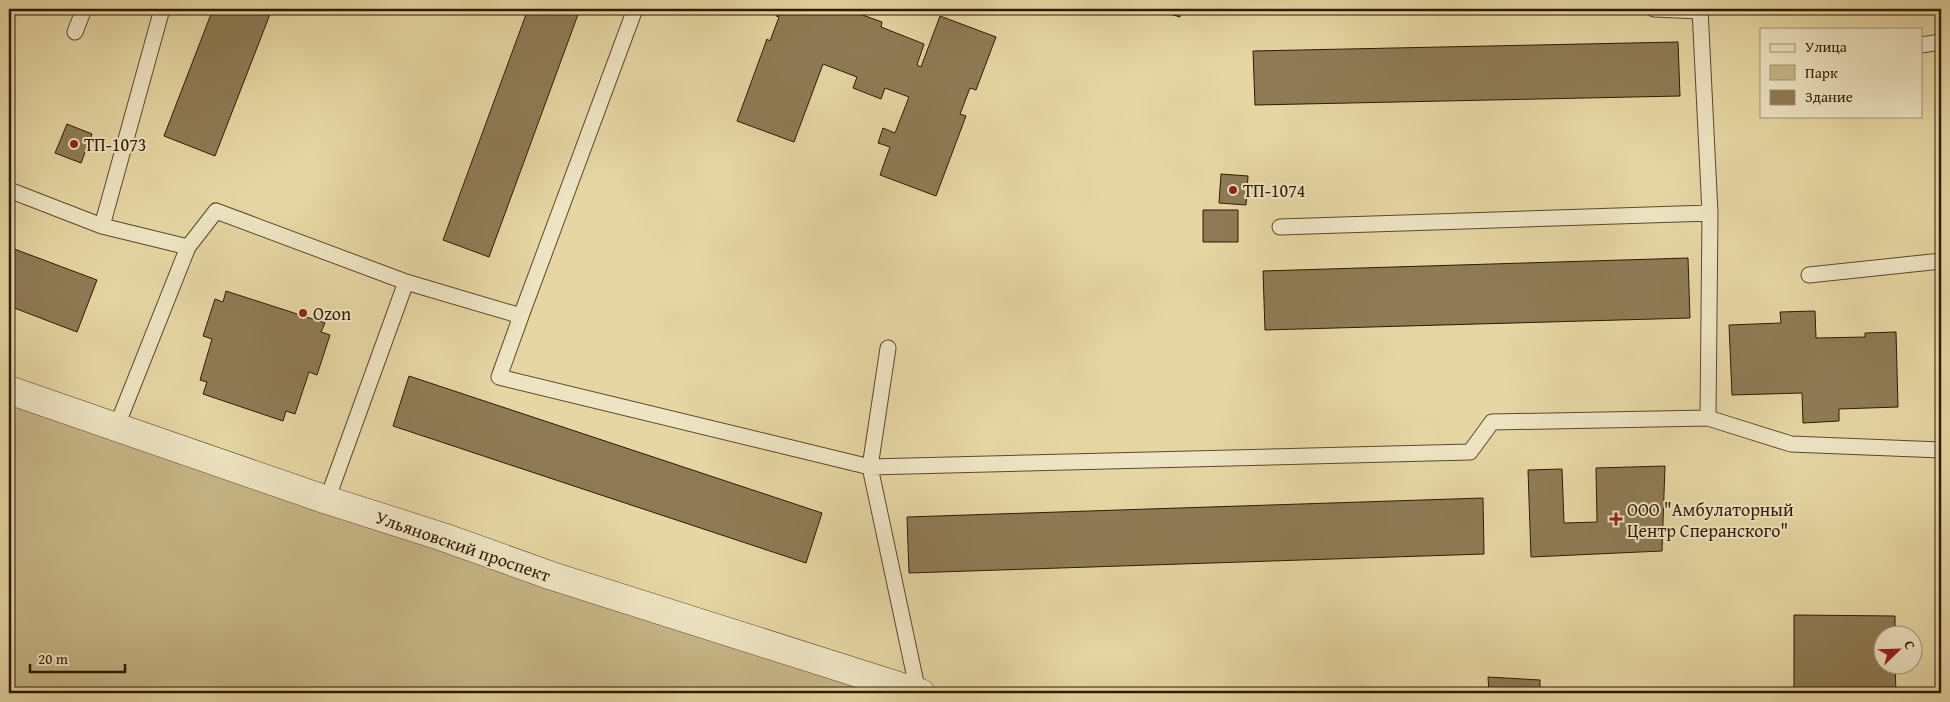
<svg xmlns="http://www.w3.org/2000/svg" width="1950" height="702" font-family="'Gentium Book Plus',serif">
<rect width="100%" height="100%" fill="#e5d6a3"/>
<filter id="stains"><feTurbulence type="fractalNoise" baseFrequency=".004" numOctaves="4"/><feColorMatrix values="0 0 0 0 .2 0 0 0 0 .09 0 0 0 0 .02 0 0 0 .5 -.17"/></filter>
<radialGradient id="worn" r=".72"><stop offset=".6" stop-color="#630" stop-opacity="0"/><stop offset="1" stop-color="#630" stop-opacity=".3"/></radialGradient>
<path fill="#c6b687" stroke="#7b6844" d="M9,390L921,693H9Z"/>
<path fill="#8e7b55" stroke="#301901" d="M213,9H272L215,156L164,136Z
M528,9H580L489,257L443,240Z
M779,9H846L882,22L881,27L924,44L917,65L921,67L940,16L996,37L976,90L970,88L960,114L966,116L936,196L880,175L890,147L878,143L883,128L895,133L909,97L885,88L881,99L853,88L857,77L823,64L794,142L737,121L767,39L770,41L779,17L776,16Z
M1153,9H1180V17Z
M1800,9H1836V12L1801,14Z
M1678,42L1680,96L1255,105L1253,51Z
M67,124L92,134L81,163L55,153Z
M1221,174L1248,176L1246,205L1219,203Z
M1203,210H1238V242H1203Z
M9,247L97,280L77,332L9,306Z
M1688,258L1690,318L1265,330L1263,271Z
M226,291L325,323L321,332L330,335L317,375L309,372L295,414L286,411L283,421L203,394L207,382L200,380L212,339L203,336L215,299L223,302Z
M1815,311L1816,338L1865,337V333L1896,332L1898,407L1839,409V421L1803,423L1802,393L1732,395L1729,325L1781,323L1780,312Z
M409,376L822,513L806,563L393,426Z
M1665,466L1662,551L1531,557L1528,470L1562,469L1564,523L1597,522L1596,468Z
M1483,498L1484,554L909,573L907,517Z
M1794,615L1895,616V634H1882V664H1895L1896,693H1794Z
M1488,677L1540,680V693H1489Z"/>
<g fill="none" stroke-linecap="round" stroke-linejoin="round">
<g stroke="#5d482a" stroke-width="17">
<path id="lane" d="M1654,9L1700,11
M1700,9L1710,213L1708,418
M75,32L84,9
M1921,45L1941,42
M9,190L102,226
M1280,227L1710,213
M188,247L216,211L406,282L521,316L499,377L870,467L1470,452L1492,422L1708,418L1791,444L1941,450
M1809,275L1941,261
M518,324L635,9
M888,348L870,467L918,692
M116,428L188,247L102,226L162,9
M327,500L406,282"/>
</g>
<g stroke="#5d482a" stroke-width="29">
<path id="street" d="M9,390L327,500L443,537L552,576L921,693"/>
</g>
<use href="#lane" stroke="#eee4c3" stroke-width="15"/>
<use href="#street" stroke="#eee4c3" stroke-width="28"/>
</g>
<g fill="#8f2418" stroke="#eee4c3" stroke-width="2">
<circle cx="74" cy="144" r="5"/>
<circle cx="1233" cy="190" r="5"/>
<circle cx="303" cy="313" r="5"/>
<path d="M1613.5 511.5h5v5h5v5h-5v5h-5v-5h-5v-5h5z"/>
</g>
<g text-anchor="middle" dominant-baseline="central" stroke-width="4" stroke-linejoin="round" paint-order="stroke">
<g font-size="18" fill="#301901" stroke="#eee4c3" text-anchor="start">
<text x="84" y="144">ТП-1073</text>
<text x="1243" y="190">ТП-1074</text>
<text x="313" y="313">Ozon</text>
<text x="1627" y="509">ООО "Амбулаторный<tspan x="1627" dy="21">Центр Сперанского"</tspan></text>
</g>
<g font-size="18" fill="#301901" stroke="#eee4c3">
<text transform="translate(463 546) rotate(19)">Ульяновский проспект</text>
</g>
</g>
<rect width="1950" height="702" fill="none" stroke="#e5d6a3" stroke-width="30"/>
<rect x="10" y="10" width="1930" height="682" fill="none" stroke="#301901" stroke-width="2.5"/>
<rect x="15" y="15" width="1920" height="672" fill="none" stroke="#301901"/>
<rect x="1760" y="28" width="162" height="90" fill="#eee4c3" stroke="#a29375"/>
<rect x="1770" y="44" width="25" height="8" fill="#eee4c3" stroke="#a29375"/>
<text x="1805" y="52" font-size="15" fill="#301901">Улица</text>
<rect x="1770" y="65" width="25" height="15" fill="#c6b687" stroke="#a29375"/>
<text x="1805" y="78" font-size="15" fill="#301901">Парк</text>
<rect x="1770" y="90" width="25" height="15" fill="#8e7b55" stroke="#a29375"/>
<text x="1805" y="102" font-size="15" fill="#301901">Здание</text>
<g transform="translate(1898 650) rotate(67)"><circle r="24" fill="#eee4c3" stroke="#a29375"/>
<path d="M0-4L9 19L0 12L-9 19Z" fill="#8f2418"/>
<text y="-8" font-size="14" font-weight="bold" text-anchor="middle" fill="#301901">С</text>
</g>
<path d="M30 664v8h95v-8" fill="none" stroke="#301901" stroke-width="2.5"/>
<text x="38" y="664" font-size="15" fill="#301901" stroke="#eee4c3" stroke-width="4" paint-order="stroke">20 m</text>
<rect width="100%" height="100%" filter="url(#stains)"/>
<rect width="100%" height="100%" fill="url(#worn)"/>
</svg>
